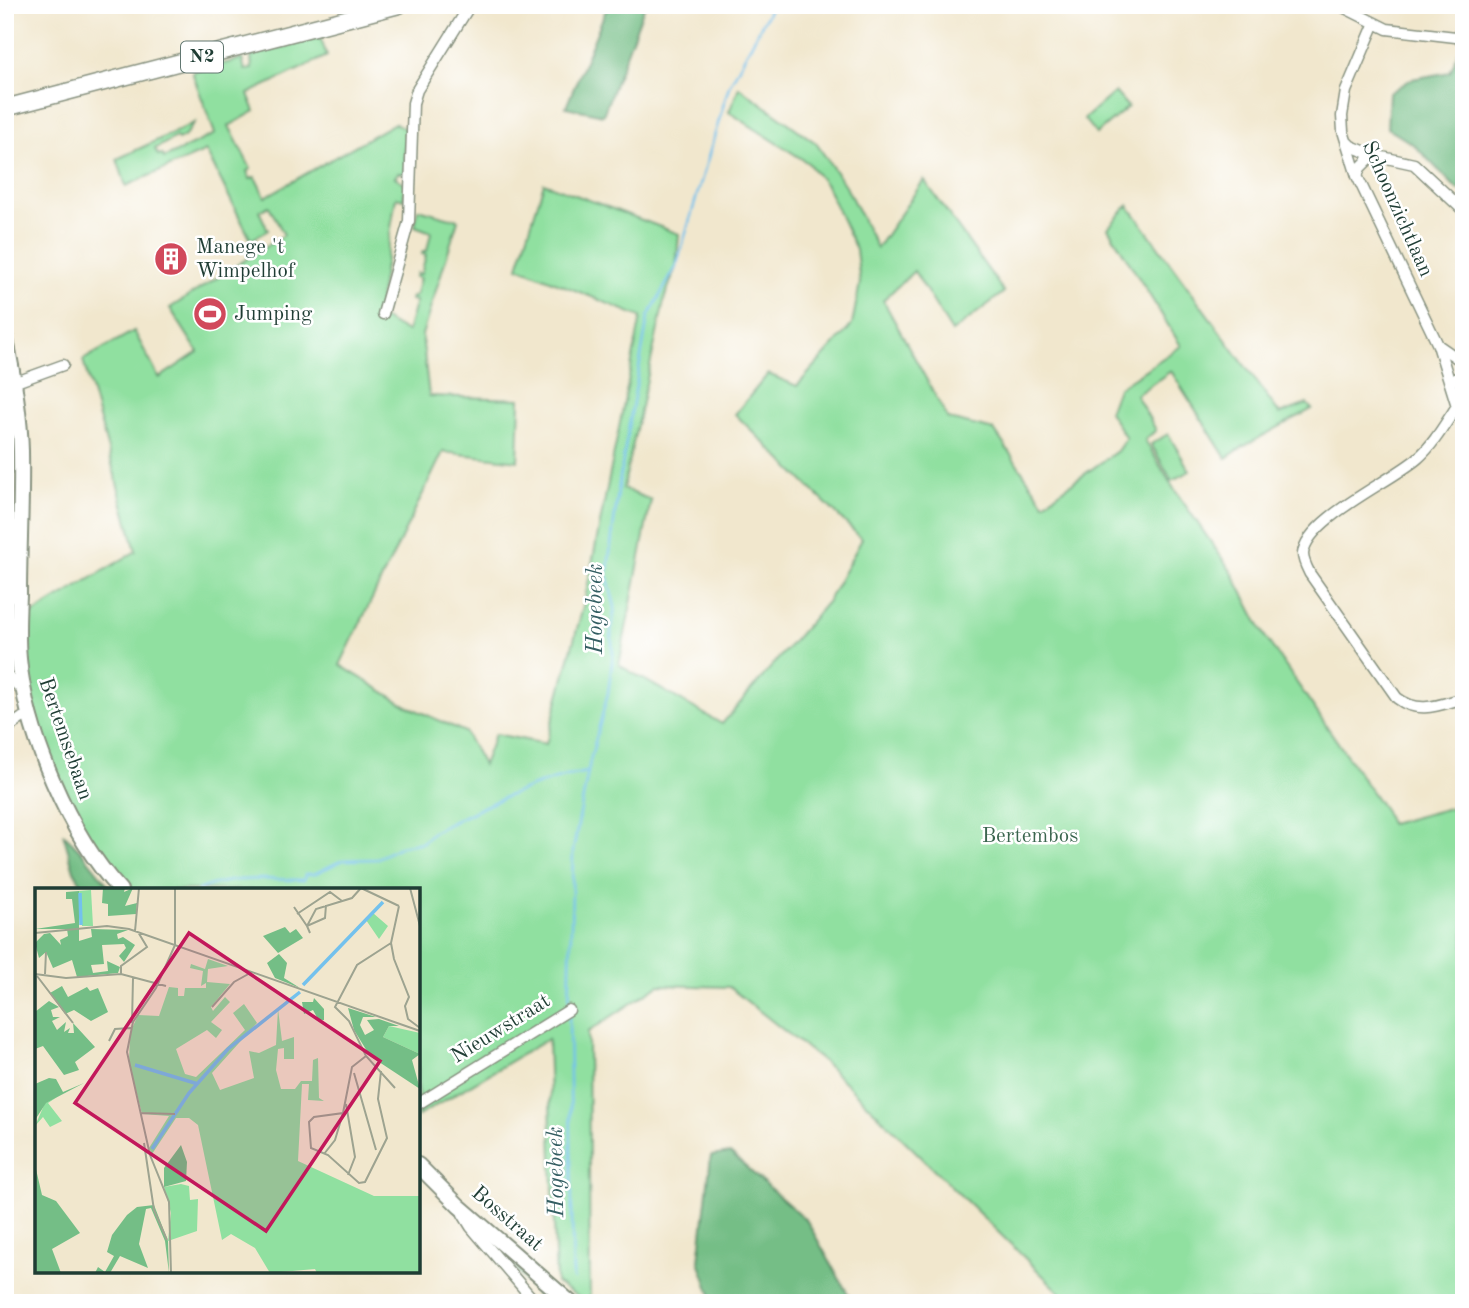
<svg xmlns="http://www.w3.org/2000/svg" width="1469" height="1308" font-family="'Old Standard TT',serif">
<rect width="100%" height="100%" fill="#fff"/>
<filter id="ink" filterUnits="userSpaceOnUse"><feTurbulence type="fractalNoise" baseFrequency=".0143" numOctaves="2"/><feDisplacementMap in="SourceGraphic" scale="14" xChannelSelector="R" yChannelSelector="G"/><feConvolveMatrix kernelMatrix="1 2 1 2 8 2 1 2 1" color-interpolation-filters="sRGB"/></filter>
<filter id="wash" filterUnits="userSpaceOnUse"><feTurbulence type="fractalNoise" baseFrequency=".00686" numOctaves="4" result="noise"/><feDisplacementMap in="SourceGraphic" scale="28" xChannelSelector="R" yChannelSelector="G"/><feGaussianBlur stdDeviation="1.57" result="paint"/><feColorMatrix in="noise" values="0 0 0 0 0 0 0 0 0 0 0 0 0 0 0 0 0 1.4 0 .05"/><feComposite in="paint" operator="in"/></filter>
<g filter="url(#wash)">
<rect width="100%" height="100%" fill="#f1e7cd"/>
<path fill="#90e0a0" stroke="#588e6a" stroke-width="2" d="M320,37L327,56L248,94L255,111L229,126L251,169L247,171L250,179L255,177L265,197L395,123L405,129V173H398L395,177L404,183V199L396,197L377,315L407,332L416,301L411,300V297H415L420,278L416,277L417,273L421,274L426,255L422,254L423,251H427L431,232L415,226L418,209L458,220L422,335L429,396L520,399L518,461L443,452L340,665L407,706L465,732L483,765L495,734L546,744L585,599L641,317L518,267L544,183L679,234L676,267L665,297L623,489L651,500L619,665L722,724L828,601L862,539L735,414L768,374L797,386L852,325L860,283L856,250L826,185L808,163L729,112L739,87L816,143L846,187L877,248L924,180L1004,292L952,332L914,271L883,300L948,419L994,430L1044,503L1117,451L1126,438L1109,412L1118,388L1181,346L1108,228L1128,205L1280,414L1307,404L1312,409L1244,446L1226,458L1171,371L1136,395L1156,430L1145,440L1174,489L1233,574L1266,638L1385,811L1390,824L1464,804V1303H1071L825,1063L729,987L659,985L588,1032L590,1303H588L556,1283L548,1039L418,1116V890H128L104,863L85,836L42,742L31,695L24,619L136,551L83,360L134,331L159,378L198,352L170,308L284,235L269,206L259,211L268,230L251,240L206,151L126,186L117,159L194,123L184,137L178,140L176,137L155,149L158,155L162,154L164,158L215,134L192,72L242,59L245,70L252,69L251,56Z
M1115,92L1128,107L1096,134L1084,119Z
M1168,434L1190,471L1172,481L1151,444Z
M505,1256L559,1303H543Z"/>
<path fill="#74be86" stroke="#4a7e5d" stroke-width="2" d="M608,5H645L603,115L566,107Z
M1459,51L1464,52V187L1458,190L1414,145L1387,128L1389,93L1412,79L1450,72Z
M63,833L81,851L112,890H85L74,871Z
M730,1153L807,1221L853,1303H712V1298L699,1261L711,1156Z"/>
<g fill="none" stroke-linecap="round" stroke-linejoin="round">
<path stroke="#73c1ed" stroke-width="2.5" d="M198,890C230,875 270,880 304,880L305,874H314L343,860L376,859L401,846L423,842L433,832C481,807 533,781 587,772
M569,1007L573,851L590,761L608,693L613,655L611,631L615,607L607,575L620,477L648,317L676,267L729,86L772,5
M569,1013L573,1279"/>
</g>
</g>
<g filter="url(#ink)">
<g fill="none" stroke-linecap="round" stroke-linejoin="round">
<g stroke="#889280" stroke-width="13">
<path id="street" d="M1339,5L1387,29L1464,38
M1374,25L1346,91L1342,116L1343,131L1357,176L1438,345L1457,406C1445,424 1434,444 1418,458C1392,481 1306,519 1303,554C1303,561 1307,568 1310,574L1397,698C1419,715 1439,705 1464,698
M1346,141L1351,146L1373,155L1360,168L1357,176
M1373,155L1414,164L1464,211
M383,314L409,221L413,103L417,90L470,5
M1438,345L1464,363
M1450,382L1464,374
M5,386L63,365
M1457,406L1464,427
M5,673L24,692
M5,730L22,718L31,716
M418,1104L569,1010
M463,1214L471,1227L536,1303"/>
</g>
<g stroke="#889280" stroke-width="18">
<path id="secondary" d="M5,335C13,373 20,411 21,451C22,499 19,547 19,595C18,616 17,637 19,659C26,733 69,835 120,890
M418,1165L459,1206L571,1303"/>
</g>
<g stroke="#889280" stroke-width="19">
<path id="primary" d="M5,108L399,5"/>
</g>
<use href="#street" stroke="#fff" stroke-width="10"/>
<use href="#secondary" stroke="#fff" stroke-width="14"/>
<use href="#primary" stroke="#fff" stroke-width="16"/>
</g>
</g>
<defs>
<g id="building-disc" transform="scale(1.75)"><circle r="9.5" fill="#d1495b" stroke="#fff"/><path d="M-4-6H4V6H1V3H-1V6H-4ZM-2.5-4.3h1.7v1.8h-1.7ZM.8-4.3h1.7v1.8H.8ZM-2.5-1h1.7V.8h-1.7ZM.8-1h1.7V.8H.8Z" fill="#fff"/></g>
<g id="stadium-disc" transform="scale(1.75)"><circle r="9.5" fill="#d1495b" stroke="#fff"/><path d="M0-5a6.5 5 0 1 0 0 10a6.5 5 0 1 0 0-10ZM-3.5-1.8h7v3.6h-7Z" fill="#fff"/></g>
</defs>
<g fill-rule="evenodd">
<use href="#building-disc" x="171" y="259"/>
<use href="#stadium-disc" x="210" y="314"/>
</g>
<g text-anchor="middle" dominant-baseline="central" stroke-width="5" stroke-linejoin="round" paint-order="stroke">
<rect fill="#fff" stroke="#627771" stroke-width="2" x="181" y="41.5" width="42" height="31" rx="5"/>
<g font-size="19" font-weight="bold" fill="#1f3d34">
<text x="202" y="57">N2</text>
</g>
<g font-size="21" fill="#1f3d34" stroke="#fff">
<text transform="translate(1397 209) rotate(66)">Schoonzichtlaan</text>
<text transform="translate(65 739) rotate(71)">Bertemsebaan</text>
<text transform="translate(501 1029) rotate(-32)">Nieuwstraat</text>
<text transform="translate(507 1219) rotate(41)">Bosstraat</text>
</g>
<g font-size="21" fill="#1f3d34" stroke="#fff" text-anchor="start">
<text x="196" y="247">Manege 't<tspan x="196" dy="24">Wimpelhof</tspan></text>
<text x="234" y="314">Jumping</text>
</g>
<g font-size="21" fill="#3b664f" stroke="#fff">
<text x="1030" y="836">Bertembos</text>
</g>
<g font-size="23" font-style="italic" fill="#345e62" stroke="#fff">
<text transform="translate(595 609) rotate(-90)">Hogebeek</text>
<text transform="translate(556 1172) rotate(-91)">Hogebeek</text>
</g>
</g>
<g transform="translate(35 888)">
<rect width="385" height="385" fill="#f1e7cd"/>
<path d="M56,2L58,38H47L44,3ZM338,25L353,38L344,51L331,32ZM173,71L193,78L173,81L172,94L195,96L176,119L178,123L190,109L195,114L176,134L187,142L181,150L172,142L141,161L150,186L161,189L210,142L198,125L209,116L222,135L177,185L185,202L219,190L214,163L224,165L241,157L243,121L247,153L259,149V171H249V160L243,161L241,182L246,201H260L266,193H277L278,172L283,170L284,210L289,213L273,212L274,196H267L263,273L339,308H385V385H282L280,381L235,385L220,360L196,346L187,352L163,237L154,230H141L117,266L114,260L134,228L107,226L94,175L95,145L103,127L124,128L134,99L143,100V108H149L150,100H171V95L166,98L168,83L155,80L156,76L170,81ZM354,138L385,145V166L348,149ZM22,209L13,215L27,233L15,239L8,229L0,238L10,215ZM146,296L154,298L155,312L163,311L162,343L133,353L136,325L129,299Z" fill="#90e0a0"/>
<path d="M68,0H90L89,4L98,0L90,18L102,15L101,26L73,28V16L67,15ZM44,3V53L57,49L56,41L93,42L82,46L83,51L88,49L100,57L89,74L84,68L91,60L89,56L67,57L69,76L56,77L58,85L73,83L72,73L85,79L83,85L42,89L37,72L18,80L11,64L4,70L0,55L9,46L15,45L26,57L25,52L33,48L32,41H0L40,35L37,11H31V4ZM250,39L255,45L261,41L268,50L243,65L228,48ZM244,66L252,75L249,90L265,100L240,90L232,75ZM27,98L33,109L52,99L55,103L63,100L73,124L56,133L39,122L30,126L15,105ZM279,110L289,121V132L284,133L278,122L269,126L267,114H278ZM14,113L24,119L16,122L18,129H25L17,133L22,142L31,134L29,144L35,140L33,145H39L38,135L60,159L40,174L44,182L29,187L8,158L0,161V124ZM313,120L341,129H328L325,137L330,147L339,142L332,132L344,131L364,138H354L348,149L385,166L377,172L385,201L335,168L319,142ZM14,190L21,191L28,204L49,195L11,215L0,232V196ZM146,257L152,274L151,293L129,299V280ZM0,277L7,307L21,313L45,345L17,361L26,385H0ZM119,317L133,353L134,385L130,353L116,320L111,321L104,356L113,380L85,368L75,385H60L63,379L70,384L79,368L72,364L77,347L92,327L102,319Z" fill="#74be86"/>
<path fill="none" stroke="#73c1ed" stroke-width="3.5" d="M45,5L46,37M268,97L348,14M100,177L163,196M117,261L154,205L193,161L265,104"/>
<path fill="none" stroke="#9da390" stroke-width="2" d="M326,0L364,18M375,0L385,38M364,18L356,55L359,71L374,109L370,118L373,131L385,140M259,19L272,38L290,30L291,17M262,26L295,4L307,13M100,43L104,0M0,45L72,38L94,41L385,143M275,45L272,38L281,21L317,10L326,0M356,55L322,77L300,119L314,133L331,168L360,200M0,86L31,90L86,86L131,98M10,86L11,64M86,86V78L112,59L103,44M2,88L38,135M177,119L199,94L217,84M97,135L98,90M74,153L80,141L96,140M331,168L317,179L308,225L279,229L274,234L276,260L293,267L324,295L330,294L352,250L343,211L346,183M319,185L341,262M311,216L320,269L313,287M105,225L140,226M109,255L119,322L132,352M289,266L300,252L308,225M136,385L134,314L115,267L92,164L98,134L121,100L140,57V0"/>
<path fill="#c2185b" fill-opacity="0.15" stroke="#c2185b" stroke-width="3.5" d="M154,45L345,173L231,343L40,215Z"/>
<rect width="385" height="385" fill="none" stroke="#1f3d34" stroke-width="3.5"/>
</g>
<rect width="1469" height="1308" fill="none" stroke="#fff" stroke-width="28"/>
</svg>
